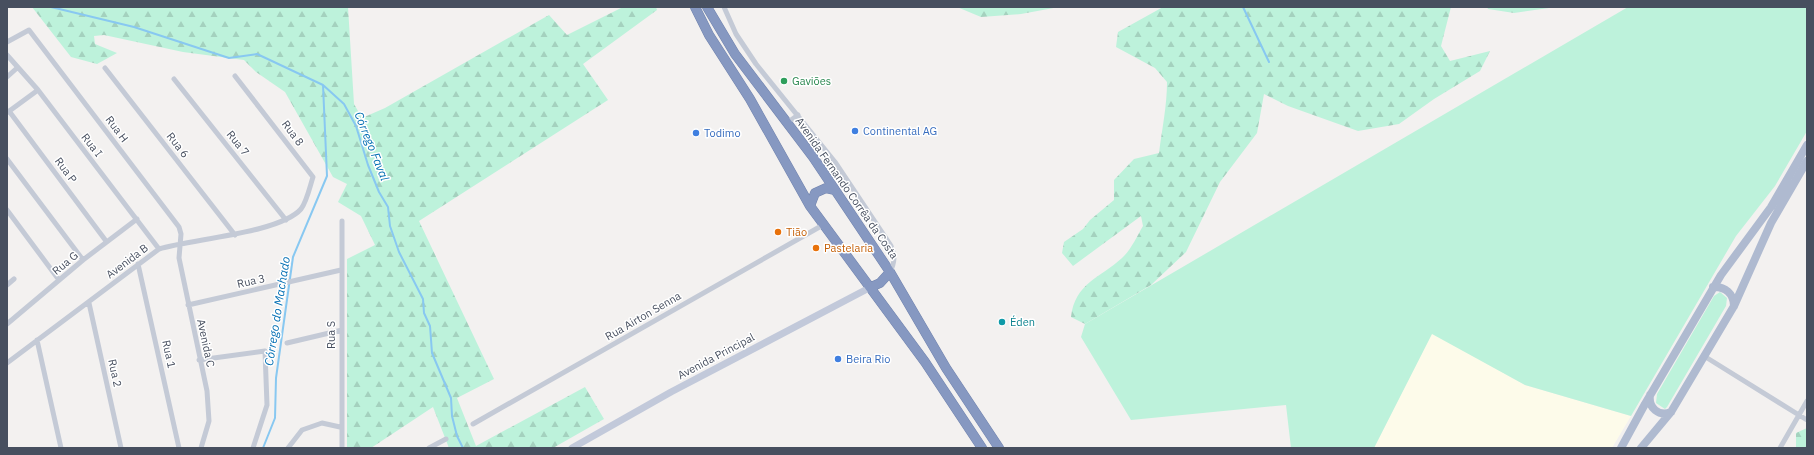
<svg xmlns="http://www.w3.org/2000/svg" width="1814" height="455" font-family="'IBM Plex Sans',sans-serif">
<defs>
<pattern id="forest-firs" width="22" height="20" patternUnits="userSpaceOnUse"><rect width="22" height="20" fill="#bdf2db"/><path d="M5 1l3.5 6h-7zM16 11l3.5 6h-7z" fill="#a4d1be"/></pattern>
</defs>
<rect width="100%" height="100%" fill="#f3f1f0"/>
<path fill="#fdfbea" d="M1432,333L1525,385L1631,416L1612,448H1374Z"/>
<path fill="#bdf2db" d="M1628,7H1807V131L1775,186L1736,236L1631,416L1525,385L1432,334L1374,448H1291L1286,405L1131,420L1081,337L1085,324Z
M1720,292L1727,298L1726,306L1667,407L1665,409L1656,403L1657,394L1714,296Z"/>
<path fill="url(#forest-firs)" d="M32,7H348L354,104L362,118L385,108L549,15L567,35L623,7H656L657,10L583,64L608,100L419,221L494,379L457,398L476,446L585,387L604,419L553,448H449L433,407L371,448H347V259L375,245L361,216L338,202L347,184L333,177L285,92L256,72L244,60L183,52L104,35L94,36L95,44L117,53L97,64L71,57Z
M957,7H1059L1021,14L981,17Z
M1163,7H1451L1441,46L1450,61L1490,51L1480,71L1434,99L1399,124L1358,131L1288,106L1264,94L1257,133L1220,182L1186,252L1151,285L1085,324L1071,317C1075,283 1100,278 1122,258C1131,250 1137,236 1143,226L1141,216L1073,266L1062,253L1064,242L1083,229L1090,220L1114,200V180L1134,159L1159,153C1162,129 1167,106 1167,82L1155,68L1116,47L1118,32Z
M1487,7H1556L1514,13L1488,9Z
M1807,428V448H1796V433Z"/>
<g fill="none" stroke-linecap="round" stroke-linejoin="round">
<path stroke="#88c8f1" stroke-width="2" d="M51,7L134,27L229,58L257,54L323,85L344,104L356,126L368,165L379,192L388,207L390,226L399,252L423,299L424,313L430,326L432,353L451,398L452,416L457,436L463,448
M1243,7L1269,62
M263,448L275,418L276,378L293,257L327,176L323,85"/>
<g stroke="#7183ad" stroke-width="10">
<path id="highway" d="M695,7L709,35L750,99L810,206L925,362L982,448
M707,7L735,54L813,157L890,272L946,368L999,448
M810,206L815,193L826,188L835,190
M871,287L880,283L890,272"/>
</g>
<path stroke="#c4cad6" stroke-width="5" d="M724,7L736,34L756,64L835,162L891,246C895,256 895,262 890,272
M7,42L29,30L179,227L181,234L179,258L207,391L209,421L201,448
M7,55L38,90L159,249
M105,68L235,235
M7,77L17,68
M174,79L286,220
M9,111L106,241
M8,112L38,90
M787,123L798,115
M7,159L83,260
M7,210L59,280
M138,264L179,448
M7,285L14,279
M89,303L121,448
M188,305L341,270
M7,324L83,260L137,219
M37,340L61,448
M287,343L342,330
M1704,356L1807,420
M199,360L265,351L267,405L253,448
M7,363L159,249C192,239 280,233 301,209C307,201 310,186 313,177L235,76
M473,424L823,225
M288,448L302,430L322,423L340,427
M342,448V221
M429,448L446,439
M1780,448L1807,401"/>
<path stroke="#c2c9da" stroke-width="7" d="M572,448L671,392L871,287"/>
<path stroke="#afbad0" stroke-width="8" d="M1713,287C1725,286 1734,294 1734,306
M1650,395C1648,408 1659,417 1671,412
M1621,448L1645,404L1721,275L1771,207L1807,145
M1641,448L1671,412L1734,306L1771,223L1807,161"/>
<use href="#highway" stroke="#8698c1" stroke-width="9"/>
</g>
<circle fill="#2e9e5b" stroke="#fff" stroke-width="1.5" cx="784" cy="81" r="4"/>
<g fill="#3f7fe0" stroke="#fff" stroke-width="1.5">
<circle cx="855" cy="131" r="4"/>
<circle cx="696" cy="133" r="4"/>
<circle cx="838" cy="359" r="4"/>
</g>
<g fill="#e8710a" stroke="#fff" stroke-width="1.5">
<circle cx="778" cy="232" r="4"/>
<circle cx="816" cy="248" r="4"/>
</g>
<circle fill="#0f9aa8" stroke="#fff" stroke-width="1.5" cx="1002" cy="322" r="4"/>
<g text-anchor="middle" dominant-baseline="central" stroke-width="3" stroke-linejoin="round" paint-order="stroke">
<g font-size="11" fill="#27864d" stroke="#fff" text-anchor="start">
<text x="792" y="81">Gaviões</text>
</g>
<g font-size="11" fill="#474f5f" stroke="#fff">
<text transform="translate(117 129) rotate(53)">Rua H</text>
<text transform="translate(293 133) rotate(53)">Rua 8</text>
<text transform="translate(238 143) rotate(51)">Rua 7</text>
<text transform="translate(92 145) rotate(52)">Rua I</text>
<text transform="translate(178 145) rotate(52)">Rua 6</text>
<text transform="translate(66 170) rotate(53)">Rua P</text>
<text transform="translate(847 188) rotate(55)">Avenida Fernando Corrêa da Costa</text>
<text transform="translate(127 261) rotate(-37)">Avenida B</text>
<text transform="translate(65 263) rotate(-40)">Rua G</text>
<text transform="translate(251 281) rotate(-13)">Rua 3</text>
<text transform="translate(643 316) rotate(-30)">Rua Airton Senna</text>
<text transform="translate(331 335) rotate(-90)">Rua S</text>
<text transform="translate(206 343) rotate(78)">Avenida C</text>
<text transform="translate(169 354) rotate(78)">Rua 1</text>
<text transform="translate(716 356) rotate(-28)">Avenida Principal</text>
<text transform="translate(115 373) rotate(78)">Rua 2</text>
</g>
<g font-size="11" fill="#366cbe" stroke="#fff" text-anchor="start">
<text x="863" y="131">Continental AG</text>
<text x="704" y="133">Todimo</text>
<text x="846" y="359">Beira Rio</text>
</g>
<g font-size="11" fill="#c56008" stroke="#fff" text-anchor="start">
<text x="786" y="232">Tião</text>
<text x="824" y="248">Pastelaria</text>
</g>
<g font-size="11" fill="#0d838f" stroke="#fff" text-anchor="start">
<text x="1010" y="322">Éden</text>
</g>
<g font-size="12" font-style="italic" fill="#0570b4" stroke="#fff">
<text transform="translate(372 146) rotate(68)">Córrego Faval</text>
<text transform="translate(277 311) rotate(-81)">Córrego do Machado</text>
</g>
</g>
<rect width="1814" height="455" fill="none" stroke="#474f5f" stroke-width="16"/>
</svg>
